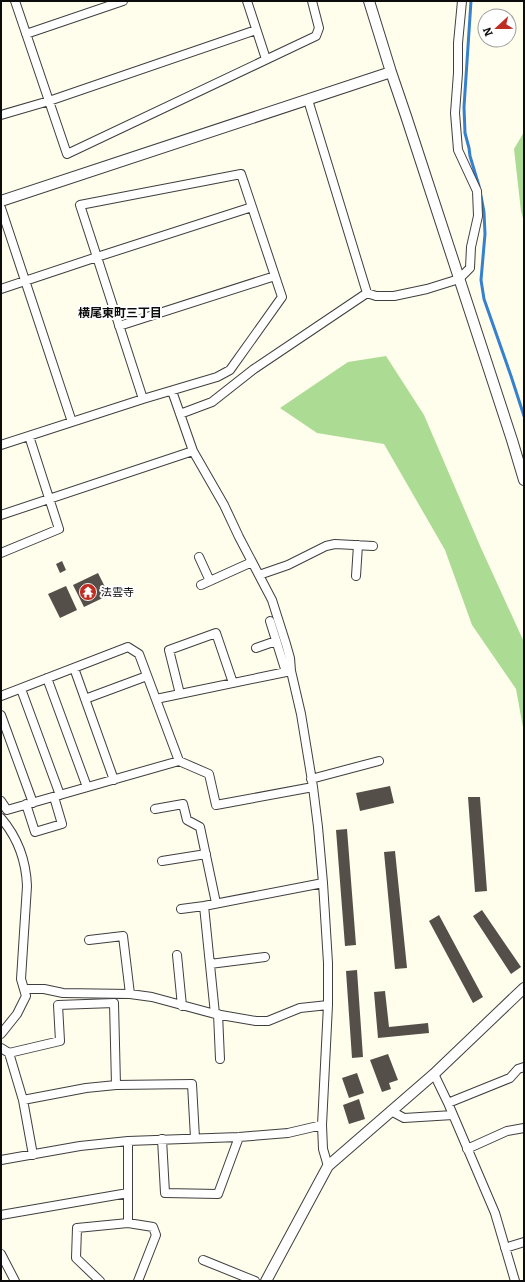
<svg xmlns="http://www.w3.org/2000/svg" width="525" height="1282" font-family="Bitter,'Noto Sans JP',serif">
<rect width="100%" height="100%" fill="#fffdec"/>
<path fill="#acdb94" d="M524,132V222L521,211L514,149Z
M386,356L424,415L481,548L524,642V733L516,689L472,625L445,550L384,444L317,433L280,408L348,362Z"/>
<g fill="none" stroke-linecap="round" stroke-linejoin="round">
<path stroke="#3681cf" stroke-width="3" d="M471,1L464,107L465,133L469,148L470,156L479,186
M481,196L484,212L485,234L481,280L484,299L511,376L524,416"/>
</g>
<path fill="#554f49" d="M62,561L66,570L60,573L56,564Z
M98,573L109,595L84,607L73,585Z
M66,586L77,610L60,618L48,594Z
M390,786L394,803L360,811L356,793Z
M468,797H480L487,891L475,892Z
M347,829L356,945L345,946L336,830Z
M395,851L407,968L395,969L384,852Z
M482,910L521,967L511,974L473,916Z
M439,915L483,997L473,1003L429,921Z
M357,970L363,1057L352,1058L346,971Z
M385,991L389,1027L428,1023L429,1033L378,1038L374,992Z
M388,1054L398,1080L389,1083L391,1089L382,1092L370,1060Z
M357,1073L364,1093L349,1098L342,1078Z
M359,1099L365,1119L349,1124L343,1105Z"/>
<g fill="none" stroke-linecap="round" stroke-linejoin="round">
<g stroke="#3f3f3f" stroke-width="10">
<path id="minor" d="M15,1L67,154L316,36L319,28L312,1
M247,1L266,59
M26,34L123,1
M308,100L367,293
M1,115L49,101L256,30
M1,208L72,422
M1,289L97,257L80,205L241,174L282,297L230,370L217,377L143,399L97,257L252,207
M119,326L275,276
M172,391L193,451L224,505L239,537L272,600L286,644L290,658L291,671L301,714L313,787L318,827L323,883L328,963V1005L322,1125L323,1149L328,1166
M180,414L212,402L254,369L367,293L376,296H394L427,289L459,279L470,268L471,247L478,216L477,191L458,150L455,113L458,73V43L462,1
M1,445L143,399
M1,515L193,451
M1,553L59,529L29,436
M199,557L210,581
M259,575L288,565L326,546L335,544L373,546
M356,576L358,545
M201,585L252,562
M270,621L286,672
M256,648L276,641
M74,668L114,780
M47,678L87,787
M21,689L60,795
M180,694L169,650L216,633L233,683
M1,696L128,647L139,654L179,761
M85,699L147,676
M156,699L291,671
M1,715L33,803
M311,779L379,761
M1,801L7,810L179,761L209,774L216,805L313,787
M26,804L35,832L62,824L54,797
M155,809L183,804L187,820L200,827L216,903
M1,818C18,838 26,859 27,886L21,979L26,996L17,1014L1,1034
M162,861L206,854
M181,909L204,906
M89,940L123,936L130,994
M177,955L182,1006
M210,964L265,957
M25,989H44L63,993L130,994L152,997L215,1014L256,1021H268L300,1008L328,1005
M215,1014L204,906L323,883
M218,1014L220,1059
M1,1048L9,1053L23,1100L33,1155
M9,1053L60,1041L58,1005L114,1003L116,1085
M434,1074L448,1103L495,1213L515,1281
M23,1100L86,1088L116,1085L192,1084L195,1138
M448,1103L510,1078L518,1069L524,1067
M391,1111L404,1118L453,1115
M162,1139L165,1193L218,1194L239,1137
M467,1149L507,1131L524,1128
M1,1160L80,1146L128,1141L239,1137L288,1133L322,1125
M1,1215L128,1193
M128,1223V1141
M505,1248L524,1242
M1,1254L15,1281
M203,1260L255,1281
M100,1281L76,1258L77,1228L128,1223L153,1227L156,1235L138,1281"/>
</g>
<g stroke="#3f3f3f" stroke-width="12">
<path id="tertiary" d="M369,1L391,72L406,116L512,440L524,480
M1,201L391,72
M266,1281L328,1166L434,1074L524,988"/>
</g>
<use href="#minor" stroke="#fff" stroke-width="8"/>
<use href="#tertiary" stroke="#fff" stroke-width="10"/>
</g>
<defs>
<g id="temple-disc" transform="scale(0.9)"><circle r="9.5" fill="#bf2d22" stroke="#fff"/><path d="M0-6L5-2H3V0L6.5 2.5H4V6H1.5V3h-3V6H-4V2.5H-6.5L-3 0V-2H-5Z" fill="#fff"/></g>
</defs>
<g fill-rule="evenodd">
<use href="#temple-disc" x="88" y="592"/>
</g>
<g text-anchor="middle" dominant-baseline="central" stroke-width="4" stroke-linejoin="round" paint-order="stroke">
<g font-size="11" fill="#0c0c0c" stroke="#fff" text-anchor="start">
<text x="101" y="592">法雲寺</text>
</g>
<g font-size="12" font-weight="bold" fill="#0c0c0c" stroke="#fff">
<text x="120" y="313">横尾東町三丁目</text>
</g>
</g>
<rect width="525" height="1282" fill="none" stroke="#0c0c0c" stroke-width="4"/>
<g transform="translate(497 28) rotate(248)"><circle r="19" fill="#ffffff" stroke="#9e9e9e"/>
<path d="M0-3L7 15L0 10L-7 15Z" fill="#bf2d22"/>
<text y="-6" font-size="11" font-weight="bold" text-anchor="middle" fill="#0c0c0c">N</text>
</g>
</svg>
